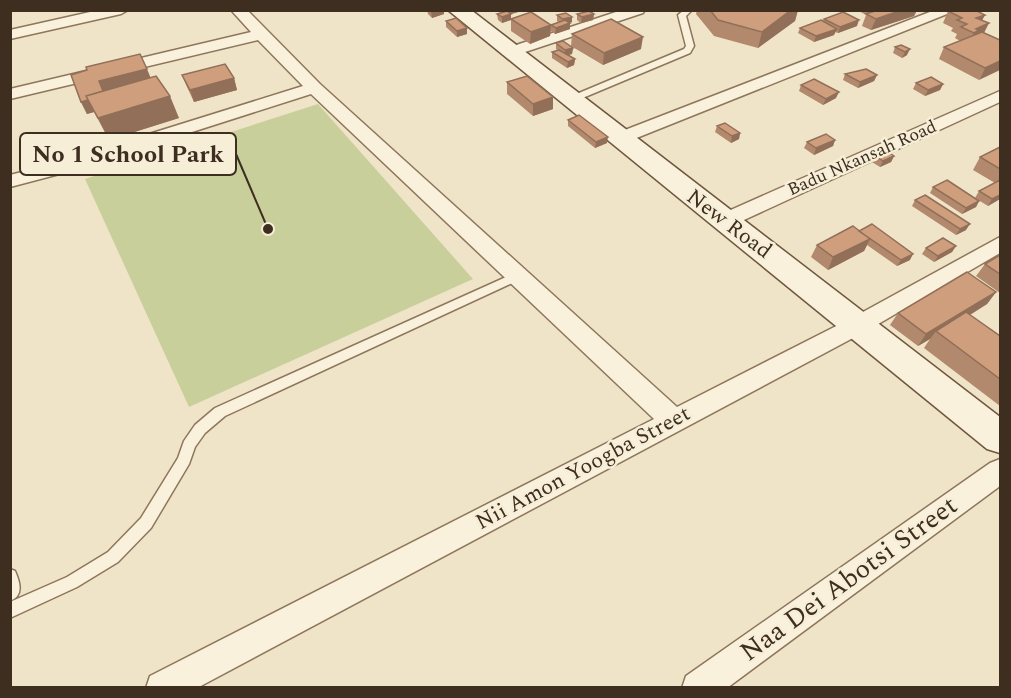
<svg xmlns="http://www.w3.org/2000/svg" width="1011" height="698" font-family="Spectral,serif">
<rect width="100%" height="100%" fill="#f0e4c8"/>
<path fill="#c9cf9b" d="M318,104L473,279L189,407L85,179Z"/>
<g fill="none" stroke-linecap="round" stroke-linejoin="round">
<g stroke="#8d765c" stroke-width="3">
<path id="lane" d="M684,10H692L686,16L694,46L690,53L573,102H567V98L684,49L686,46L678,15Z
M517,272L522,276L521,279L225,416L205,433L195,447L189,464L151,528L118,562L77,587L10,618V602L67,577L108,552L141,518L178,458L184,441L195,425L215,408Z
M10,569L15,571C20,582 24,596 10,601Z"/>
</g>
<g stroke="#8d765c" stroke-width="3">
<path id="street" d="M99,10H128L121,14L10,39V30Z
M231,10H247L320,84L677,407L852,318L1000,237V253L868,330L197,688H146L150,676L654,419L311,94L67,172L10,187V175L53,164L303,86L258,40L10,99V89L251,32Z
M622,10H645L643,13L516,55H504L502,52L504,49Z
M935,10H957L624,143H612L609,139L612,135Z
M1000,91V102L731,226L724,228L717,226L714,221L717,216Z
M1000,459V486L727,688H682L686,676L990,463Z"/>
</g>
<g stroke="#6f573f" stroke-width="3">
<path id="secondary" d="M448,10H471L1000,417V453L987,449Z"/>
</g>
<use href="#lane" fill="#faf1dc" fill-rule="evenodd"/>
<use href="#street" fill="#faf1dc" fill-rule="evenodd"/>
<use href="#secondary" fill="#faf1dc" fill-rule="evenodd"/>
</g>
<path fill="#b2896c" d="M427,10H444V14L432,18L428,14Z
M501,10H525L511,14V20L502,23L498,20L497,14L503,12Z
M697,10H798L795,21L758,48L714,36L696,14Z
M857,10H917L914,16L871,30L862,26L866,15Z
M948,11L985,15L982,20L984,33L1000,40L979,80L939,59L944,47L960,41L955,38L957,34L951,31L953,28L943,23Z
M577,14H594L593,20L581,23L577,20Z
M557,15L572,22L570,23V29L555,34L551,31L550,36L530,44L511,31V19L551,25L558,22L557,21Z
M824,19L857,26L838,33L835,32L834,35L814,42L798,33L800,28L823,21Z
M446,21L467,34L457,37L446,27Z
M572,34L641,49L603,65L571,46Z
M556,43L573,48L572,54L568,55L575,59L574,65L567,68L552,58V52L557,50L556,49Z
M901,45L907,55L902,58L893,53L895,47Z
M87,70L151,77L179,118L109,140L94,112L87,114L81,102Z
M845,74L877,75L874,81L858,88L843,80Z
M182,75L234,78L237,90L194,102L187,87Z
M507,82L553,109L533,116L507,94Z
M916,83L943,84L940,90L925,96L913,89Z
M801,85L836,98L823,105L799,91Z
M568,120L607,143L595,148L568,126Z
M717,126L740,133L739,139L731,143L715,132Z
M835,140L833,146L814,155L804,148L807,142Z
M1000,147V199L988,206L975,198L979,191L995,183L973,170L980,157Z
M870,152L894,156L891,162L880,167L867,159Z
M933,187L979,201L976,207L962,214L930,193Z
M915,200L966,230L956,235L912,206Z
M859,231L910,260L897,266L867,245L864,251L828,270L811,257L817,245Z
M956,246L952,252L934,262L922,254L926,248Z
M1000,255V293L976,276L985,264Z
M996,292L987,304L970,315L1000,336V406L924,348L930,339L918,346L890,325L898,313Z"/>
<path fill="#916f58" d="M436,10H444V14L432,18L431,12Z
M508,10H525L508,15Z
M791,10H798L795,21L758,48L762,32Z
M902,10H917L914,16L871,30L876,19Z
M511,14V20L502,23V17Z
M594,14L593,20L581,23L582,17Z
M985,15L979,26L976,18Z
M572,17V22L562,25L563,19Z
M859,20L857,26L838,33L840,27Z
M570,23V29L555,34L556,28Z
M989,23L983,35L968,44L976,29Z
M551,25L550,36L530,44L531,32Z
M467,28V34L457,37V31Z
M837,29L834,35L814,42L816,36Z
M643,37L641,49L603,65L604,53Z
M573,48L572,54L565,56V50Z
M910,49L907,55L902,58L905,52Z
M575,59L574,65L567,68L568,62Z
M1000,61V70L979,80L985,68Z
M147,69L152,81L88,100L99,81Z
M877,75L874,81L858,88L860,82Z
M234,78L237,90L194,102L190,90Z
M943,84L940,90L925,96L928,90Z
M839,92L836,98L823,105L826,99Z
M170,96L179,118L109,140L98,118Z
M553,97V109L533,116V104Z
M88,100L94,112L87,114L81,102Z
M740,133L739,139L731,143L732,136Z
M608,137L607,143L595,148L596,142Z
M835,140L833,146L814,155L816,148Z
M894,156L891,162L880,167L883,161Z
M1000,195V199L988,206L992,199Z
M979,201L976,207L962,214L966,208Z
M970,224L966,230L956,235L960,229Z
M870,239L864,251L828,270L833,257Z
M956,246L952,252L934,262L938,256Z
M913,254L910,260L897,266L901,260Z
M996,292L987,304L939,334L936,331L930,339L918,346L926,334Z"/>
<path fill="#cf9f7d" stroke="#916f58" stroke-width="1.5" d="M710,10H791L762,32L718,20Z
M878,10H902L876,19L866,14Z
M950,10H975L985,15L976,18L989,23L976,29L979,30L974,33L961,27L967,24L957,20L962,18L948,11Z
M507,11L511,14L502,17L497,14Z
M589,11L594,14L582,17L577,14Z
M531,12L551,25L531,32L511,19Z
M843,12L859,20L840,27L824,19Z
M566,13L572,17L563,19L557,15Z
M456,18L467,28L457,31L446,21Z
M611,19L643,37L604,53L572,34Z
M565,20L570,23L556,28L551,25Z
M821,20L837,29L816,36L800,28Z
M982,32L1000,40V61L985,68L944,47Z
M563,41L573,48L565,50L556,43Z
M901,45L910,49L905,52L895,47Z
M559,50L575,59L568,62L552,52Z
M140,54L147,69L99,81L103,91L86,96L88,100L81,102L71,75L87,70L86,67Z
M225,64L234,78L190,90L182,75Z
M866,69L877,75L860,82L845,74Z
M156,76L170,96L98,118L86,96Z
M527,76L553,97L533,104L507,82Z
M931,77L943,84L928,90L916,83Z
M814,79L839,92L826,99L801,85Z
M579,115L608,137L596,142L568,120Z
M725,123L740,133L732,136L717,126Z
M826,134L835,140L816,148L807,142Z
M881,147L894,156L883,161L870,152Z
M1000,147V169L980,157Z
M947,180L979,201L966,208L933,187Z
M1000,180V195L992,199L979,191Z
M925,195L970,224L960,229L915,200Z
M872,224L913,254L901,260L859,231Z
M853,226L870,239L833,257L817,245Z
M943,238L956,246L938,256L926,248Z
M1000,255V274L985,264Z
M967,272L996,292L926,334L898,313Z
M966,312L1000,336V379L936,331Z"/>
<g text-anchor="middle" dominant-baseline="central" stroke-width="5" stroke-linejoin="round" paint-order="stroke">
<g font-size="18" fill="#3d2e20" stroke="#f7eed8">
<text transform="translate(862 158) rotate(-24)">Badu Nkansah Road</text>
</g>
<g font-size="22" fill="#3d2e20" stroke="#f7eed8">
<text transform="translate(729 224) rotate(37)">New Road</text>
<text transform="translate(583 468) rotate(-28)">Nii Amon Yoogba Street</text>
</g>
<g font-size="27" fill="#3d2e20" stroke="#f7eed8">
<text transform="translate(849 579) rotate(-36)">Naa Dei Abotsi Street</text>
</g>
</g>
<path fill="none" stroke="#3d2e20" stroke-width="2" d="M268 229L236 154"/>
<circle fill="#3d2e20" stroke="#f7eed8" stroke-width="2" cx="268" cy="229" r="6"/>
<rect fill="#f7eed8" stroke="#3d2e20" stroke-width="2" x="20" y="133" width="216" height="42" rx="6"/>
<g font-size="24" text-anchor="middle" font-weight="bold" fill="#3d2e20">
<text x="128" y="162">No 1 School Park</text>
</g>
<rect width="1011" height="698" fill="none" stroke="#3d2e20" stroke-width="24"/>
</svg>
